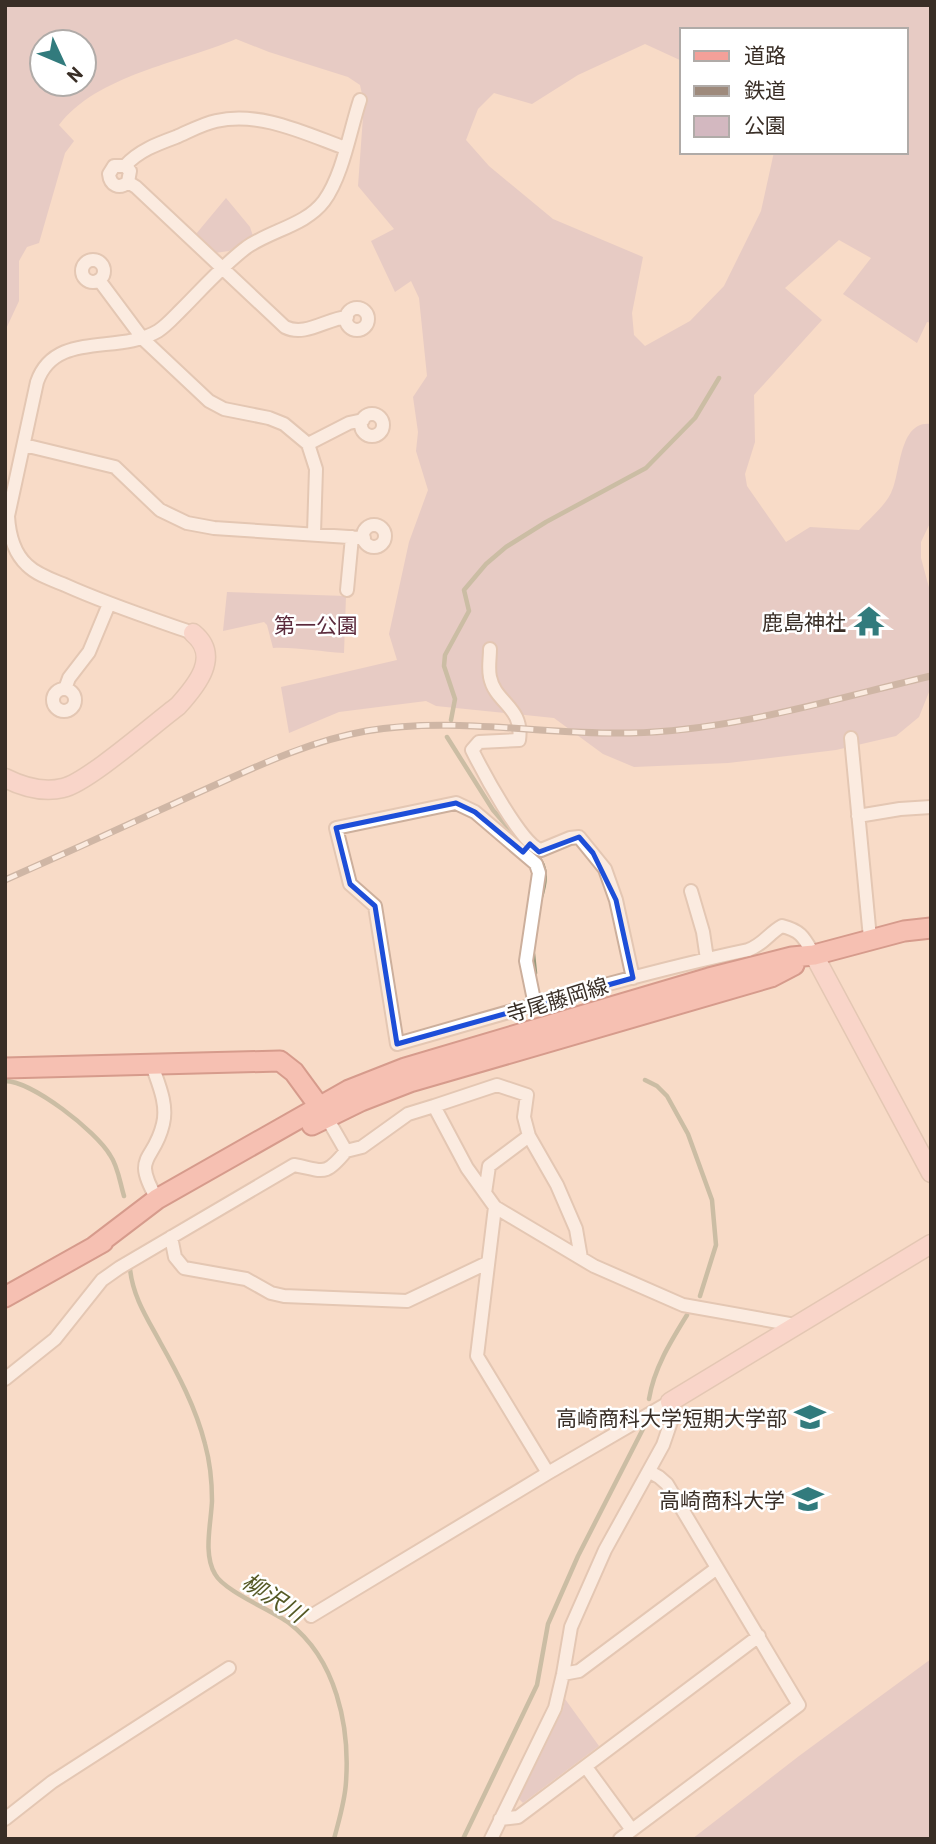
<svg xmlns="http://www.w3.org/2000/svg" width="936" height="1844" font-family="Barlow,'Noto Sans JP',sans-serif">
<rect width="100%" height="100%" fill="#f8dbc7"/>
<path fill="#d3b8c0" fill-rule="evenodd" d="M5,5H931V323L927,322L917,343L843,294L871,258L839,240L785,288L822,320L754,395L755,442L745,474L747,486L786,542L810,527L859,530C869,519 884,507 891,493C901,475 898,420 931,424V521L921,542V558L931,595V687L919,717L896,736L836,750L728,763L634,767L603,754L554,718L436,706L426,701L339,712L289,733L281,687L397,660L389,634L409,542L428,490L416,451L418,432L413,397L427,376L419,298L411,281L395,292L371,241L394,229L358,186L364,103L360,85L348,77L269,52L236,39C180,63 97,75 59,125L74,141L65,153L39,243L27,247L19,261V301L5,331ZM682,30H906V152H774L761,211L724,286L690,321L645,346L634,335L632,313L643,257L553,219L489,166L466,140L478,109L494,93L532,104L578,75L645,44L682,61ZM42,42H84V84H42Z
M226,198L250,227L253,236L229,251L215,253L196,234Z
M227,592L346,596L344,653C320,652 298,647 273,648L267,625L264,622L223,631Z
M931,1659V1839H692L799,1756Z
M565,1699L599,1746L523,1803L519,1799L563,1709Z"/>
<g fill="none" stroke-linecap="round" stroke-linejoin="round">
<path stroke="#95997a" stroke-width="4.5" d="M451,720L455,699L444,666L445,655L469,611L464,590L486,564L506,547L546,522L646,468L695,418L719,378
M447,737L493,810L518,839
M536,856C549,867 545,885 540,900
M533,954L535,973
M645,1080L657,1086L667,1096L688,1134L712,1200L716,1245L700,1296
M5,1081C32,1081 96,1131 110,1155C118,1166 120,1183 124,1196
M130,1269C133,1297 147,1318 160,1342C178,1374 196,1408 205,1444C210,1462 212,1482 212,1501C211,1524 203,1554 215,1574C224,1591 271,1610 289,1623C336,1659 350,1726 346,1782C345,1801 339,1820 334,1839
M649,1399C654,1368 671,1341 687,1315
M463,1839L537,1685L548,1624L578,1556L645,1425"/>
<g stroke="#ccaf9c" stroke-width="16">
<path id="street" d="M125,166L130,171L128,182C119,190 110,185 109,174L114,166H125C138,151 157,144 176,137C188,132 202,124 216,121C260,111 304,133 345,148
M128,182L136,187L285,327C305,337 326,319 347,317
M82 271a11 11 0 1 1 22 0a11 11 0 1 1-22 0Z
M99,280L143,339L209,401L224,409L269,418L284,424L308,444L316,469L314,533
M346 319a11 11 0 1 1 22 0a11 11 0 1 1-22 0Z
M361 425a11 11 0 1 1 22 0a11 11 0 1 1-22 0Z
M308,444L349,423L363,420
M24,445L115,467L160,510L187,523L214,528L364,538
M363 536a11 11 0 1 1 22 0a11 11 0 1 1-22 0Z
M347,590L352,537
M193,633C150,618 107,604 65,585C53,580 37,575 27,565C13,552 9,534 8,516L37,382C55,330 118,355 158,331C166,326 174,317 181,310C202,289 223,265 247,247C272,230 306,225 324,201C343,175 350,130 360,100
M490,649C490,658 488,668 490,677C495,703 524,707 519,740L479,742L472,750C482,770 522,846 541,850L570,838L579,837L605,869L616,900L633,978
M65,689L69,678L89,652L109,604
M53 700a11 11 0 1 1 22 0a11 11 0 1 1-22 0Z
M851,738L870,938
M858,816L900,809L931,807
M691,891L703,932L707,959
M535,1005L526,961L539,873L536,864L475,812L456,803L336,828L350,884L375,906L397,1044C514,1011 630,975 748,950C763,945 769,933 782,926C802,931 804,938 814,955
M152,1065C158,1083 168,1104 163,1124C154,1163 131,1154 157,1199
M434,1106L497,1085L527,1095L524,1117L529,1136L557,1185L576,1229L581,1258
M346,1151L362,1147L408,1114L434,1106L467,1168L495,1207L594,1266L683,1305L795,1325
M485,1193L489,1166L529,1136
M495,1207L477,1356L548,1473
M171,1237L175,1257L184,1268L246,1279L271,1293L284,1296L407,1301L487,1263
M5,1379L55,1339L102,1280L119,1268L294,1165C323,1170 324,1178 346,1151L327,1118
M311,1616L548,1473L670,1402L674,1413L663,1445L605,1550L571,1627L563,1674L555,1708L491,1839
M563,1674L579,1671L717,1568
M586,1767L632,1830
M5,1819L52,1782L229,1668
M500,1819L518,1817L759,1636
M620,1839L799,1705L667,1484L659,1477L650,1472"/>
</g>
<g stroke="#ccaf9c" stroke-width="21">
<path id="secondary" d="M5,778C23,787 43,793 63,788C87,783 155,723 178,706C197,685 221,656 193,633
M814,955L931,1173
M670,1402L931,1244"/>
</g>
<g stroke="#ae4e45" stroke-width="23">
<path id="primary" d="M5,1068L280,1061L294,1072L327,1117
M312,1125L361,1101L410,1082L771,977L794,965
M94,1247L157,1199L349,1090L405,1068L709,978L792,957L814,955L904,931L931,928
M5,1297L103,1242"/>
</g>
<use href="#street" stroke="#fff" stroke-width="12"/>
<use href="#secondary" stroke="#facfcc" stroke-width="18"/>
<use href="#primary" stroke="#f4a099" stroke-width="19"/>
<g stroke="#9e8a7c" stroke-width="7">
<path id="rail" d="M5,880C68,852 130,824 193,795C249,770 305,742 366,731C453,716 543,735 630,733C732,731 833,699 931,676"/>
</g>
<use href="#rail" stroke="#fff" stroke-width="4.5" stroke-dasharray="13" stroke-linecap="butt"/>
</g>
<path d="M0 0H936V1844H0ZM456,803L475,812L523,852L530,844L539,852L579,837L593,853L616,900L633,978L397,1044L375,906L350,884L336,828Z" fill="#f8dbc7" fill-opacity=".55" fill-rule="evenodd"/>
<path fill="none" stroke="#1d4ed8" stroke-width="5" stroke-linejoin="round" d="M456,803L475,812L523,852L530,844L539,852L579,837L593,853L616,900L633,978L397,1044L375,906L350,884L336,828Z"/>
<defs>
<g id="temple-bare" transform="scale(2.415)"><path d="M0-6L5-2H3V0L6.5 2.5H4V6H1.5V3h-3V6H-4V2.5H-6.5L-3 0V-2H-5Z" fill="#327b7d" stroke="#fff" stroke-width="2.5" paint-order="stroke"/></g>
<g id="university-bare" transform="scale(2.415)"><path d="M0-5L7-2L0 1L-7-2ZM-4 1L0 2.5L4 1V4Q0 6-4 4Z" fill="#327b7d" stroke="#fff" stroke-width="2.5" paint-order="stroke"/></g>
</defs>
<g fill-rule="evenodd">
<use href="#temple-bare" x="869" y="621"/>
<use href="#university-bare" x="810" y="1417"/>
<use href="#university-bare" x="808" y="1499"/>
</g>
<g text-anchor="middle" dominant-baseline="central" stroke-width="5" stroke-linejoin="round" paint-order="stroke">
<g font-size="21" fill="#392e26" stroke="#fff" text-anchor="end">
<text x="846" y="621">鹿島神社</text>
<text x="787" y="1417">高崎商科大学短期大学部</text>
<text x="785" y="1499">高崎商科大学</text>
</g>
<g font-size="21" fill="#5b2b3c" stroke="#fff">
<text x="316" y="624">第一公園</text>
</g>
<g font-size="21" fill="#392e26" stroke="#fff">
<text transform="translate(557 999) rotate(-17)">寺尾藤岡線</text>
</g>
<g font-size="23" font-style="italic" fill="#565a26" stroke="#fff">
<text transform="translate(274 1597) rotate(33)">柳沢川</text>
</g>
</g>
<rect width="936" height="1844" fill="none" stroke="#392e26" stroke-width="14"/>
<rect x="680" y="28" width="228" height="126" fill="#ffffff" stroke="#b0aba8" stroke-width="2"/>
<rect x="694" y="51" width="35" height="10" fill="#f4a099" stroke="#b0aba8" stroke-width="2"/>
<text x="744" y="63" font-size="21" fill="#392e26">道路</text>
<rect x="694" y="86" width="35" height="10" fill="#9e8a7c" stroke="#b0aba8" stroke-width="2"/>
<text x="744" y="98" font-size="21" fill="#392e26">鉄道</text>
<rect x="694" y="116" width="35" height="21" fill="#d3b8c0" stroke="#b0aba8" stroke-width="2"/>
<text x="744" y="133" font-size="21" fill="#392e26">公園</text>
<g transform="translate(63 63) rotate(134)"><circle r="33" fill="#ffffff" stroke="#b0aba8" stroke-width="2"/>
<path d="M0-5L12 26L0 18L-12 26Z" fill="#327b7d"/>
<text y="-10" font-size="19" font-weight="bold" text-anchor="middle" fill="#392e26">N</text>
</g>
</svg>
